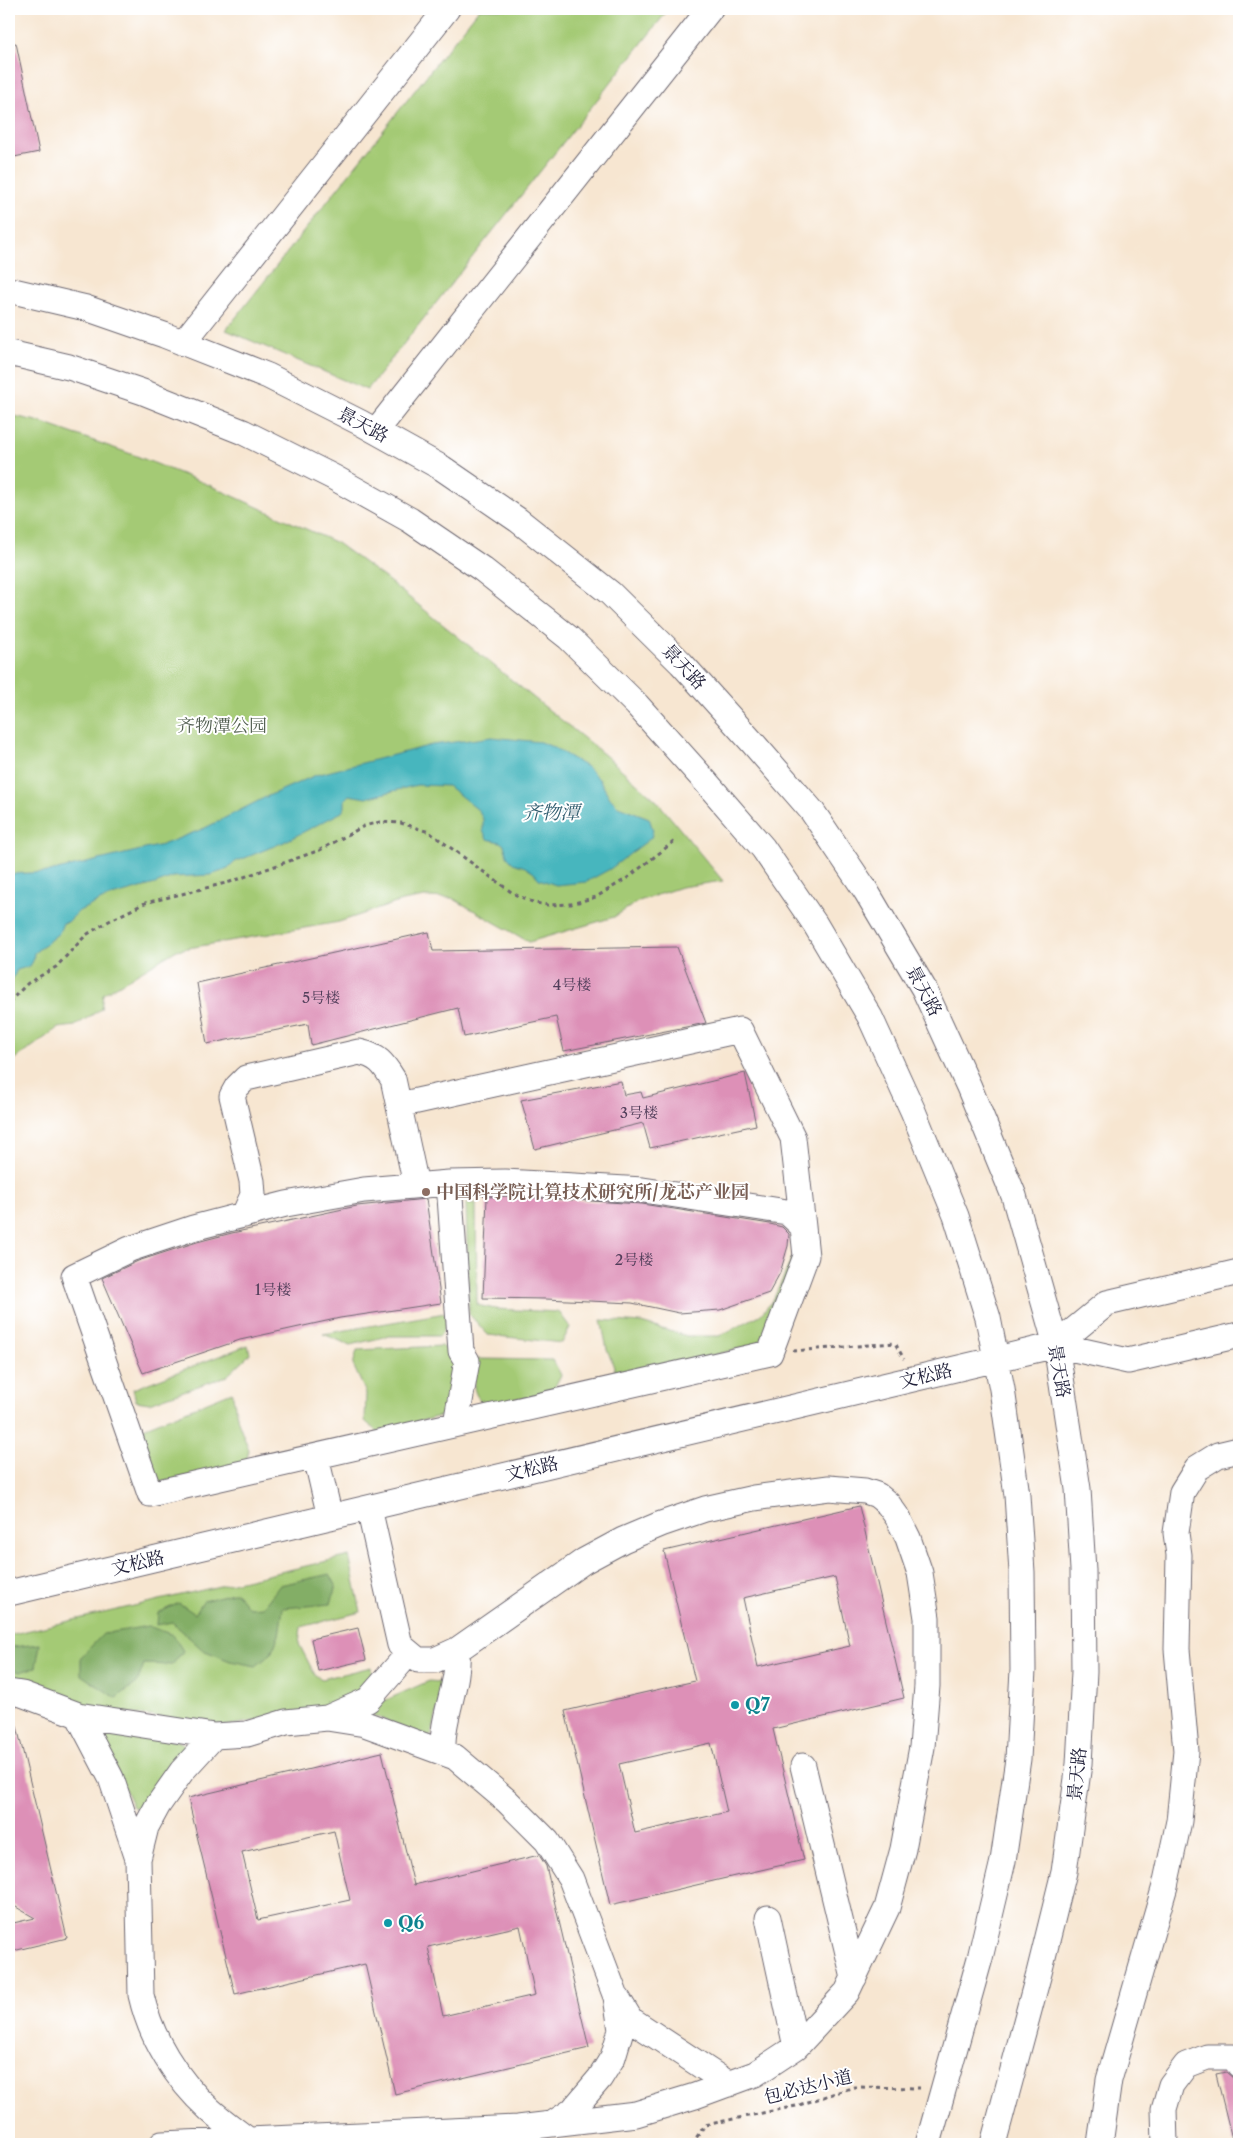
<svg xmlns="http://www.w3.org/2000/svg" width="1248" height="2153" font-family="'Libre Caslon Text','Noto Serif SC',serif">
<rect width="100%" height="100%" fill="#fff"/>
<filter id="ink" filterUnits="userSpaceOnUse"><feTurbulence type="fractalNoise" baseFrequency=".02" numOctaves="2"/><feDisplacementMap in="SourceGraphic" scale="10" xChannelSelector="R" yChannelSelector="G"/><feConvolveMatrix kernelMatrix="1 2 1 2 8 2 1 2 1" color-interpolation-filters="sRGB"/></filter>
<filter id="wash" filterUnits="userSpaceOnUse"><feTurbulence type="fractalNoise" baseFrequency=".0096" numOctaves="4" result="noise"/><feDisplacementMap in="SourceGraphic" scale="20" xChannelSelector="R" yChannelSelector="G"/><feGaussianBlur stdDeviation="1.12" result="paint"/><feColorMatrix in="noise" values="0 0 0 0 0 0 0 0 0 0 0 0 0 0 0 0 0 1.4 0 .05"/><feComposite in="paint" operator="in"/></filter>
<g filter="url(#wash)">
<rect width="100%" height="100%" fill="#f7e6d1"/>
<path fill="#a4ca74" stroke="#637658" d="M479,9H669L367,390L226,330Z
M9,415L37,421L134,455L209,485L337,543L385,578L606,756L656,800L723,881L681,887L639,901L614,917L529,942L452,898L425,897L402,901L339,922L177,950L103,994L101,1009L75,1026L58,1028L14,1060L9,1062Z
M476,1203L477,1305L495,1309L559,1312L570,1327L562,1343L488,1335L469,1314L466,1204Z
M795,1252L796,1265L759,1344L618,1378L607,1349L601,1320L641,1323L687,1336H719L760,1315L772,1302Z
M445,1313L446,1326L440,1336H389L350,1345L323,1334Z
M248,1345L250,1354L227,1376L149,1403L136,1401L133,1389Z
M442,1346L456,1357L452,1413L377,1432L365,1421L366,1393L353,1365L357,1350Z
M478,1359L553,1360L561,1375L552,1392L488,1408C468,1391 474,1383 478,1359Z
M232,1392L238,1421L249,1450L246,1462L158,1483L138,1441L141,1429Z
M349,1556L361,1612L301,1627L299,1644L315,1675L322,1679L371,1667L372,1678L366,1691L328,1708L226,1726L88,1708L22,1682L9,1680V1635Z
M429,1681L440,1682L442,1688L432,1735L427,1738L370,1714L372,1708L377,1704Z
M117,1732L178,1741L185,1745L187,1750L142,1809L133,1807L101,1736Z"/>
<path fill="#83ae66" stroke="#526850" d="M330,1574L336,1585L331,1604L283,1608L279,1635L271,1654L256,1666L230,1661L203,1650L172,1622L157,1625L158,1613L179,1603L195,1614L203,1601L236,1592L249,1608L263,1607L280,1585Z
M148,1626L173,1635L183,1651L172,1665L144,1664L137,1683L116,1698L81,1675V1657L103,1634Z
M40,1644L36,1667L20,1672L9,1669V1650L12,1647Z"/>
<path fill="#47b6be" stroke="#346c7c" d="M492,737L540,742L553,747L587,767L599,779L610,798L618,806L649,818L653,830L651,838L610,869L586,882L556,885L539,879L534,873L525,867L513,863L508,858L504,845L500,842L487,839L483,831V819L478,810L448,786L417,785L366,798L349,795L345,799V807L342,812L284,842L235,862L228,869L211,875L173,877L155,884L108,897L79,911L68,922L63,923L59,933L34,953L33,961L30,966L17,970L12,980H9V874L49,872L162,845L205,828L268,796L316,775L432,745Z"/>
<g id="blocks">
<path fill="#dd90b7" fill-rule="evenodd" d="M16,43L39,152L9,158V44Z
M429,932L433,951L677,947L706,1023L564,1051L556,1017L464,1037L458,1008L311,1045L308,1024L207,1044L197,983Z
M745,1073L756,1125L650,1148L643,1123L535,1149L521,1100L621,1081L624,1095L641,1092L643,1098Z
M505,1196L642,1204L770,1224L782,1227L789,1234L788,1246L780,1273L769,1293L720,1310L679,1313L632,1303L546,1299L483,1298L487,1197Z
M426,1199L441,1303L340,1318L240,1340L143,1373L102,1278L138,1261L197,1242L232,1233L357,1206Z
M859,1506L904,1698L773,1729L804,1860L610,1905L565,1711L695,1681L664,1551ZM835,1577L850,1646L758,1667L743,1598ZM711,1743L727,1812L635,1833L619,1764Z
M358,1628L366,1660L318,1671L311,1639Z
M15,1718L67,1938L9,1952V1924L35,1918L9,1903V1719Z
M382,1752L414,1885L539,1855L546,1866L589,2048L395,2094L365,1964L235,1994L188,1798ZM334,1831L350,1900L258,1920L242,1852ZM520,1926L535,1995L443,2016L428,1947Z
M1226,2072L1233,2078L1239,2079V2142L1233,2143L1216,2074Z"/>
</g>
</g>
<g filter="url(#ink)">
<use href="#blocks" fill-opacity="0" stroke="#6d6770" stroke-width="1"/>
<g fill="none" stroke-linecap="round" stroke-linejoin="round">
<g stroke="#6d6770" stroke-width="27">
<path id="minor" d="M9,290L86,308L164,335L268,376L361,423L442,468L518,520L610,593L681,663L752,742L812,811L866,891L924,989L969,1087L1014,1196L1056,1345L1078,1489L1083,1570L1084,1672L1079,1764L1064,1872L1039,1973L993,2144
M183,343L447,9
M9,353L69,367L143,392L243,432L333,477L410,520L482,569L569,638L637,705L706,782L763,848L815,924L870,1017L913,1111L956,1216L988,1318L1002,1389L1017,1495L1022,1572L1023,1670L1018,1759L1003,1861L980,1958L928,2144
M376,431L710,9
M399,1105L740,1030L793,1138L803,1227
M505,1182L643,1190L787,1212L803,1227L806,1256L770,1353L150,1494L74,1276L130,1249L193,1228L286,1204L364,1190L449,1183Z
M449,1183L461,1351L467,1361L456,1424
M244,1215L253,1195L252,1181L232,1096L237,1087L246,1078L359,1052C378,1056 383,1063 393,1079L416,1185
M1056,1345L1107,1303L1239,1272
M316,1457L330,1517
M9,1593L1056,1345L1128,1361L1239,1335
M9,1692L22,1694L78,1715L214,1736L247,1734L286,1722L327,1718L368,1700L409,1653
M78,1715L111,1778L138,1859
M327,1718L365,1724L455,1757L507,1801L547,1841L571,1879L616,1997L621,2030L613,2057L600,2078L572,2111L555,2122
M214,1736L182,1771L158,1805L146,1827L138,1859L141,1995C151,2039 176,2079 209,2109C221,2120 235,2130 248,2140
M443,1752C441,1717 460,1684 457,1650
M803,1766L854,1978
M768,1918L796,2047
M618,1999L630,2019L729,2084
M162,2144L518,2128L636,2114L695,2096L755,2074L796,2047L847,1992L887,1908L903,1849L922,1747L927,1686V1618L920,1573L908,1538L898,1518L888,1504L877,1495L865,1491L829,1488L754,1498L705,1509L661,1524L623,1540L584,1561L457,1650L435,1660H418L400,1645L369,1508
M1100,2144L1109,2080L1165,1886L1179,1821L1186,1751L1177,1649L1179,1555L1176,1533L1182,1492L1197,1468L1218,1455L1239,1450
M1165,2144L1164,2109L1171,2085L1186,2065L1207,2057H1233L1239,2065"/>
</g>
<path stroke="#6d6770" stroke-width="3" stroke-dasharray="4 4" stroke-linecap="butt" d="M9,1002L28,983L56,967L86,935L109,921L145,903L230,882L320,850L364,826L380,822L401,823L429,832L514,894L535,903L548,905L571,904L596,897L626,879L676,840
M793,1351L895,1343L904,1359
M692,2144L705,2125L796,2106L854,2087L920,2088"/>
<use href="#minor" stroke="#fff" stroke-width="25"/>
</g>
</g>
<circle fill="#8d6e63" stroke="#fff" stroke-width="2" cx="426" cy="1192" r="5"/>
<g fill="#0f9aa8" stroke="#fff" stroke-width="2">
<circle cx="735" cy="1705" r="5"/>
<circle cx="388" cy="1923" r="5"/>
</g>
<g text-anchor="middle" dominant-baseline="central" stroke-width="4" stroke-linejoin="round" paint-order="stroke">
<g font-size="15" fill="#513e5a">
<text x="572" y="984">4号楼</text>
<text x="321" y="997">5号楼</text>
<text x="639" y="1112">3号楼</text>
<text x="634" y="1259">2号楼</text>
<text x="273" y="1289">1号楼</text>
</g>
<g font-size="18" fill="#22223b" stroke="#fff">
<text transform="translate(363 425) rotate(28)">景天路</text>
<text transform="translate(684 667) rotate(47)">景天路</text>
<text transform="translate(924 991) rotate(62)">景天路</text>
<text transform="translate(1059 1371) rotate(80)">景天路</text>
<text transform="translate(926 1376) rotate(-13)">文松路</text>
<text transform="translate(532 1469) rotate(-13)">文松路</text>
<text transform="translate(138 1563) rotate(-13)">文松路</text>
<text transform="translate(1077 1774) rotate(-84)">景天路</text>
<text transform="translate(808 2087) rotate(-14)">包必达小道</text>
</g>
<g font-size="18" fill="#505d4f" stroke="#fff">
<text x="222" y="726">齐物潭公园</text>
</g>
<g font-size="18" font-weight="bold" fill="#785e54" stroke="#fff" text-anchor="start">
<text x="436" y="1192">中国科学院计算技术研究所/龙芯产业园</text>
</g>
<g font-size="18" font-weight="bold" fill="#0d838f" stroke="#fff" text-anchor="start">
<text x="745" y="1705">Q7</text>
<text x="398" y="1923">Q6</text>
</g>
<g font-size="19" font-style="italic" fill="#315d6f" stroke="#fff">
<text x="551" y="812">齐物潭</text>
</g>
</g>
<rect width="1248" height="2153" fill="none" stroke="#fff" stroke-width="30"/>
</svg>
